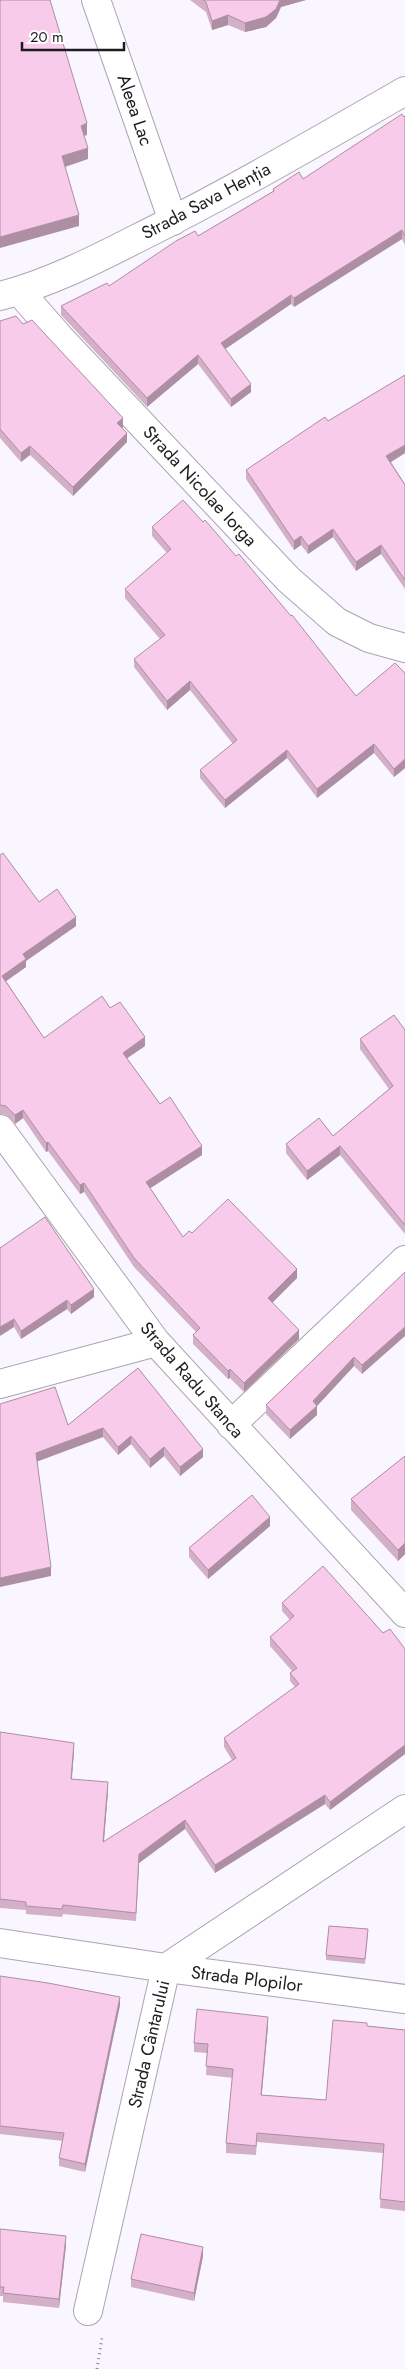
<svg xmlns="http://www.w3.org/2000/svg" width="405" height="2369" font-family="Jost,sans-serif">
<rect width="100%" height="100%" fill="#f9f6ff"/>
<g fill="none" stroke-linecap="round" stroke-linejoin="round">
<g stroke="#aaa5b2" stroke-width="30">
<path id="street" d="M96,0L173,221
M19,291L60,338L289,580L337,622L369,638L405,648
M0,296C47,284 93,261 136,239C227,194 316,142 405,91
M0,1129L156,1342L405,1613
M0,1384L156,1342
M231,1425L405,1260
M0,1943L166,1968L405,1999
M88,2311L166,1968L405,1809"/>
</g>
<path stroke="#85838a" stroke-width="3" stroke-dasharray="1 4" stroke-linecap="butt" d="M97,2369L102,2338"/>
<use href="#street" stroke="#fff" stroke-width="28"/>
</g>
<path fill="#d4afc8" d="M190,0H306L281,7L276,18L266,27L245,32L228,25L212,30L206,12Z
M405,116V245L402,239L294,307L291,304L225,349L251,392L231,407L198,364L147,407L61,315V306L109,286L198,236L273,191V189L303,179Z
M0,321L123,427L122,428L127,442L73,496L30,455L21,462L0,438Z
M328,421L405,453L391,462L405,484V589L381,554L356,571L333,537L308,554L301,545L294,550L246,479V470Z
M152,527L356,696L405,673V768L394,777L374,753L317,798L287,758L225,808L200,778V770L233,744L190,690L167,710L134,667V659L160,639L125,598V589L167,553L152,536Z
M0,855L39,902L76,926L26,961V967L6,981L44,1038L110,1008L145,1046L127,1058L160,1104L202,1155L150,1188L183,1237L192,1233L297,1278L272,1303L299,1339L244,1392L230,1378L228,1379L193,1344V1335L196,1332L134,1267L84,1192L80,1194L48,1151L46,1152L23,1118L15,1124L6,1115L0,1114Z
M405,1030V1234L340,1155L307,1180L286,1153V1144L333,1136L389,1089L360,1049V1039Z
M0,1247L94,1297L71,1314L67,1309L21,1339L14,1327Z
M405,1272L362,1374L354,1366L317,1406V1415L290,1439L266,1414V1405Z
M138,1368L203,1457L180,1476L164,1456L150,1468L131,1444L118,1455L103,1437L37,1461L51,1576L0,1404L68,1425Z
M405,1456V1554L398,1561L351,1510V1499Z
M270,1526L208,1579L189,1557V1548Z
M282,1603L383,1633L405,1649V1754L330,1810L325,1804L215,1873L185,1829L139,1863L136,1921L63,1914L62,1917L26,1914V1910L0,1908V1732L74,1751L72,1779L108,1791L104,1842L232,1760L224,1747V1738L295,1687L290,1681V1673L292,1671L270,1646V1637L290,1620L282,1611Z
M368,1934L365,1964L326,1960V1955Z
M0,1976L120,2005L85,2172L59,2166V2158L63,2141L0,2134Z
M268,2026L261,2095L326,2100L367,2026L405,2030V2211L380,2208L383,2153L257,2142L256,2155L226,2153V2143L233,2078L206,2075L207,2053L194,2052V2043Z
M0,2229L66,2245L59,2308L3,2302V2296H0Z
M203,2256L194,2301L131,2287V2279Z"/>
<path fill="#ad8ea3" d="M280,0H306L281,7L276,18L266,27L245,32V23Z
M228,15V25L212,30V21Z
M87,123V135L81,137V126Z
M88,148V159L62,168V156Z
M79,215V226L0,248V237Z
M402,230V239L294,307V298Z
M291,295V304L221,352V343Z
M198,355V364L147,407V398Z
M251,384V392L231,407V399Z
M123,418V427L117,432V423Z
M127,433V442L73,496V487Z
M405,445V453L386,465V456Z
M30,446V455L21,462V453Z
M333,529V537L308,554V546Z
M301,536V545L294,550V541Z
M381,545V554L356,571V562Z
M190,681V690L167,710V701Z
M374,744V753L317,798V789Z
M287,750V758L225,808V800Z
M405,759V768L394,777V769Z
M76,917V926L26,961V967L2,984V976L23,954Z
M145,1037V1046L123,1061V1053Z
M23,1110V1118L15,1124V1115Z
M48,1142V1151L46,1152V1143Z
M202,1146V1155L146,1191V1182Z
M340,1146V1155L307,1180V1171Z
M84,1183V1192L80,1194V1185Z
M297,1269V1278L268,1307V1298Z
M94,1289V1297L71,1314V1305Z
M67,1300V1309L21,1339V1331Z
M14,1319V1327L0,1336V1327Z
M405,1327V1336L362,1374V1365Z
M299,1330V1339L244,1392V1383Z
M354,1357V1366L317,1406V1415L290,1439V1430L313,1401Z
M230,1369V1378L228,1379V1371Z
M103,1428V1437L36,1462V1453Z
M131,1436V1444L118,1455V1447Z
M164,1447V1456L150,1468V1459Z
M203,1449V1457L180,1476V1467Z
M270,1517V1526L208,1579V1570Z
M405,1543V1554L398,1561V1550Z
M51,1567V1576L0,1587V1578Z
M74,1743V1751L71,1787V1779Z
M405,1745V1754L330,1810V1802Z
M108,1782V1791L103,1851V1842Z
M325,1795V1804L215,1873V1865Z
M185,1820V1829L139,1863L136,1921L139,1854Z
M120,1997V2005L85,2172V2164Z
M268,2017V2026L261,2104V2095Z
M66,2236V2245L59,2308V2299Z
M203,2247V2256L194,2301V2293Z"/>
<path fill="#f7cbe9" stroke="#ad8ea3" d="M0,0H50L87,123L81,126L88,148L62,156L79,215L0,237Z
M203,0H280L276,9L266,17L245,23L228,15L212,21L206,2Z
M402,114L404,117L405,116V236L402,230L294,298L291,295L221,343L251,384L231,399L198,355L147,398L61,306L107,283L109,286L176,241L195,231L198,236L274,191L273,189L299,172L303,179Z
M16,316L23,324L32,320L123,418L117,423L127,433L73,487L30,446L21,453L0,429V321Z
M405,375V445L386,456L405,485V580L381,545L356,562L333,529L308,546L301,536L294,541L246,470L325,417L328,421Z
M183,500L203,522L205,520L236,556L239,554L291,616L292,615L356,696L395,663L405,673V759L394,769L374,744L317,789L287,750L225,800L200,770L237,740L190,681L167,701L134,659L165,635L125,589L171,549L152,527Z
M3,853L39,902L57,889L76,917L23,954L26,959L2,976L44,1038L102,996L110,1008L120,1002L145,1037L123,1053L160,1104L170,1097L202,1146L146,1182L183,1237L189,1231L192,1233L228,1199L297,1269L268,1298L299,1330L244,1383L230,1369L228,1371L193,1335L200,1328L134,1258L84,1183L80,1185L48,1142L46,1143L23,1110L15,1115L6,1106L0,1105V855Z
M394,1015L405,1030V1225L340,1146L307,1171L286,1144L319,1118L333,1136L393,1086L360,1039Z
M45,1217L94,1289L71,1305L67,1300L21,1331L14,1319L0,1327V1247V1248Z
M405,1272V1327L362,1365L354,1357L313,1401L317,1406L290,1430L266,1405Z
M138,1368L203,1449L180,1467L164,1447L150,1459L131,1436L118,1447L103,1428L36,1453L51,1567L0,1578V1404L55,1387L68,1425Z
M405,1456V1543L398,1550L351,1499Z
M252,1495L270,1517L208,1570L189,1548Z
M323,1566L383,1633L390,1629L405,1649V1745L330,1802L325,1795L215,1865L185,1820L139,1854L136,1913L63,1905L62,1909L26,1906V1902L0,1899V1732L74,1743L71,1779L108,1782L103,1842L236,1758L224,1738L299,1684L290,1673L297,1668L270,1637L294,1616L282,1603Z
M329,1926L368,1929L365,1959L326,1955Z
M0,1976L48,1983L120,1997L85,2164L59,2158L64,2133L0,2126Z
M197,2009L268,2017L261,2095L326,2100L333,2020L367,2023V2026L405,2030V2202L380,2199L384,2144L257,2133L256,2146L226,2143L233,2069L206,2066L208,2044L194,2043Z
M0,2229L66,2236L59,2299L3,2293L4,2287H0Z
M141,2234L203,2247L194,2293L131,2279Z"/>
<g text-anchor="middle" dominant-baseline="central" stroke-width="5" stroke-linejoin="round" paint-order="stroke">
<g font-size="18" fill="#1e1c21" stroke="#fff">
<text transform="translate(135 110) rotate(71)">Aleea Lac</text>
<text transform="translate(206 201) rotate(-28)">Strada Sava Henția</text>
<text transform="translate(200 486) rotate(47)">Strada Nicolae Iorga</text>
<text transform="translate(192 1380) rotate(49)">Strada Radu Stanca</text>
<text transform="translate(247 1979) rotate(7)">Strada Plopilor</text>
<text transform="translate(149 2044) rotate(-77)">Strada Cântarului</text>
</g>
</g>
<path d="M22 42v8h102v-8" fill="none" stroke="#1e1c21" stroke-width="2.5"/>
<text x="30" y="42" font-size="15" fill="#1e1c21" stroke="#ffffff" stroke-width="4" paint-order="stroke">20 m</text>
</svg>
